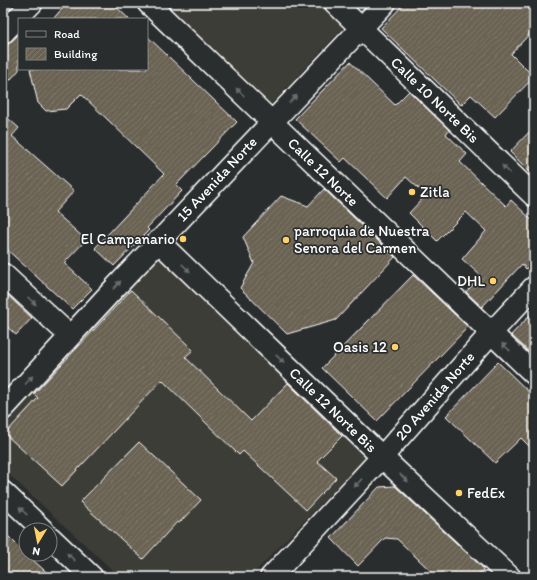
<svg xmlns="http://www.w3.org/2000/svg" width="537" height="580" font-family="Itim,sans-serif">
<defs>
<pattern id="building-hatch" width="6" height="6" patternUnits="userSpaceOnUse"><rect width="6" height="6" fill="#6a6252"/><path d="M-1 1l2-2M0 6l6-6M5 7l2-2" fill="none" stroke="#807a6c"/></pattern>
</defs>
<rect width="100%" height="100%" fill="#2a2d2e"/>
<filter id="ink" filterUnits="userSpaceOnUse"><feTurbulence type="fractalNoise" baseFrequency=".025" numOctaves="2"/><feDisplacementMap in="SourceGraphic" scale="8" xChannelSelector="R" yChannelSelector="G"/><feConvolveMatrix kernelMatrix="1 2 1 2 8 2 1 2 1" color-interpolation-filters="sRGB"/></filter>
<g filter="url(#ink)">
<path fill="#3d3d39" d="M165,3H320L345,26L271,104Z
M158,252L369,454L250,577H120L3,469V418Z"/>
<path fill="url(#building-hatch)" stroke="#fff" d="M67,3H112L129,19H53Z
M405,3H534V29L511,54L534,77L495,117L471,95L461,105L381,28Z
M19,34V70L3,88V49Z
M147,36L237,122L176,185L182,191L147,228L149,230L114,266L95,248L164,174L81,94L66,109L46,111L38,103L30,69H147Z
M350,62L395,105L409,91L449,130L446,134L467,154L460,162L506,206L511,200L534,222V261L526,269L522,264L482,307L466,292L481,276L462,259L486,231L466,212L437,241L409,213L426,195L406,177L387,198L345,158L341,162L295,119Z
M3,114L19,128L12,136L74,191L55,212L86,240L64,263L92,289L72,309L3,246Z
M534,127V176L510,152Z
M324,189L395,257L336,320L287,334L240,288L254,263L243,237L281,196L308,206Z
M413,275L468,327L377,421L322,368Z
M131,290L193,350L185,357L251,421L288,383L342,436L317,461L336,478L306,510L243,451L239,455L162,380L62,486L5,434L38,398L34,394Z
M3,291L32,318L16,335L3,323Z
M534,311V356L511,335Z
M498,362L534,397V451L521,438L495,463L446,416Z
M139,442L201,500L179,523L177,522L143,559L80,502Z
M395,486L484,569L476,577H437L397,539L385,538L358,566L331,538L379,487Z
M3,531L26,554L52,577H8L3,572Z"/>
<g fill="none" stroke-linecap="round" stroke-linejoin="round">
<g stroke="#fff" stroke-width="24">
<path id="minor" d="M148,3L534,374
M335,3L534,196
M3,33L32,3
M158,241L382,457L510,577
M3,274L70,336
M3,409L110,293L385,3
M3,492L43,530
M50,537L92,577
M271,577L382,457L491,333L534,287"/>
</g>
<use href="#minor" stroke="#2a2d2e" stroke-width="21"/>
</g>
<defs><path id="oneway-solid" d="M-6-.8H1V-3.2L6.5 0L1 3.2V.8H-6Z"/></defs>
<g fill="#6a6c6d">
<use href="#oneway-solid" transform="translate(240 92) rotate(-136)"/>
<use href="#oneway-solid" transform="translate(293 99) rotate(-45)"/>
<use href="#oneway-solid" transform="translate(506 169) rotate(-136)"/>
<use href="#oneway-solid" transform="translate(186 268) rotate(44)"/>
<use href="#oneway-solid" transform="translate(117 285) rotate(-47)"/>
<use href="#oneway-solid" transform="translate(32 301) rotate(43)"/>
<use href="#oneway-solid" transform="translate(506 347) rotate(-137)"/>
<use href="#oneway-solid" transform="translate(280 359) rotate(44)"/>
<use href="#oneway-solid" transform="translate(29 380) rotate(-48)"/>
<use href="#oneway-solid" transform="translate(404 478) rotate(43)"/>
<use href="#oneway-solid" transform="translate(358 483) rotate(133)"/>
<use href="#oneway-solid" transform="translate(23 511) rotate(-137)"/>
<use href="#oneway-solid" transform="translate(71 557) rotate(-137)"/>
</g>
</g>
<g fill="#ffd166" stroke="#2a2d2e" stroke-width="1.5">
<circle cx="412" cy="192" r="4"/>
<circle cx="183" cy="239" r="4"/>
<circle cx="286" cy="240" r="4"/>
<circle cx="493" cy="281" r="4"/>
<circle cx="395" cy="347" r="4"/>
<circle cx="459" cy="493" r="4"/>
</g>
<g text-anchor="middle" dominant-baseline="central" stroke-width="3.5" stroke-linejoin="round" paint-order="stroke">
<g font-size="15" fill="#fff" stroke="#2a2d2e">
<text transform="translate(435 100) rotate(44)">Calle 10 Norte Bis</text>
<text transform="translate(323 172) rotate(44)">Calle 12 Norte</text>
<text transform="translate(217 179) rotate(-47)">15 Avenida Norte</text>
<text transform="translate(435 396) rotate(-49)">20 Avenida Norte</text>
<text transform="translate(333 410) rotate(44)">Calle 12 Norte Bis</text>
</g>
<g font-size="15" fill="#fff" stroke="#2a2d2e" text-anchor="start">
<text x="420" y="192">Zitla</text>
<text x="294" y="231">parroquia de Nuestra<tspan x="294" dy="17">Senora del Carmen</tspan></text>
<text x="175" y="239" text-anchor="end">El Campanario</text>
<text x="485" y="281" text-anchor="end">DHL</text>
<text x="387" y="347" text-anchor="end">Oasis 12</text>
<text x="467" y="493">FedEx</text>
</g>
</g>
<rect width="537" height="580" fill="none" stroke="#2a2d2e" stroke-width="16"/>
<rect x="8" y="8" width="521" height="564" fill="none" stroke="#fff" stroke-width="1.5" filter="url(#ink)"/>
<rect x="18" y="18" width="130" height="52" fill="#2a2d2e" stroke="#7f8182"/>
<rect x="26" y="31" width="20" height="6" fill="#2a2d2e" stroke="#7f8182"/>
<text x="54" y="38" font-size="12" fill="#ffffff">Road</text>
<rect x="26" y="48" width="20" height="12" fill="url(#building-hatch)" stroke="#7f8182"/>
<text x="54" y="58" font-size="12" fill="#ffffff">Building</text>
<g transform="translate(38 542) rotate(190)"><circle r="19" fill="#2a2d2e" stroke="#7f8182"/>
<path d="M0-3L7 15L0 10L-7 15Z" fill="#ffd166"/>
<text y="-6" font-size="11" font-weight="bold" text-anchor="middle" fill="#ffffff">N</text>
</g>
</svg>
